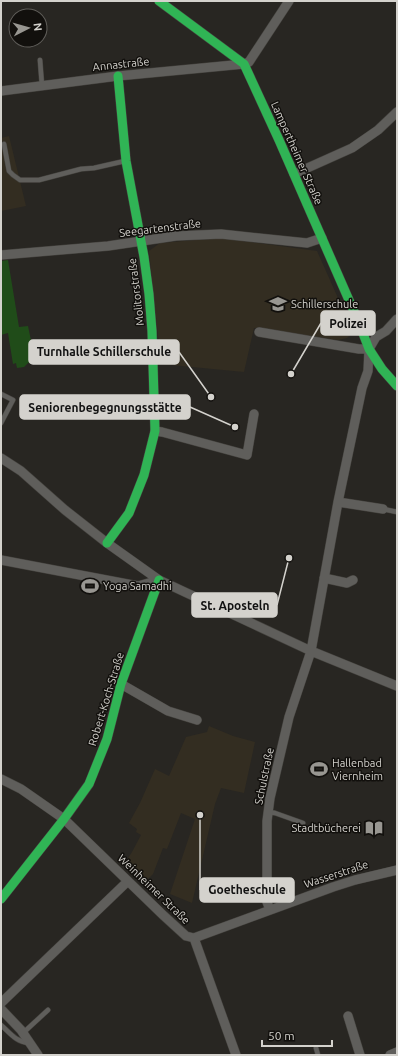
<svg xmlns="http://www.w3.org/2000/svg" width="398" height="1056" font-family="Ubuntu,sans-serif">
<rect width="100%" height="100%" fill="#282622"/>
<path fill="#332d21" d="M9,136L26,206L1,211V138Z
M220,238L317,251L351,327L352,331L350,335L347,338L338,340L254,328L244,372L161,364L149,251L160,243Z
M209,726L233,736L255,742L244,793L221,788L215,804L192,903L170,894L195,819L181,813L167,849L163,848L153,874L144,883L125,863L132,852L141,835L136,832L137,829L129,823L140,803L155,769L169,776L186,737L207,732Z"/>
<path fill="#204c19" d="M8,260L19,327L28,326L35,360L28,363L24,367L17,368L16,363L13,364L8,333L1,335V261Z"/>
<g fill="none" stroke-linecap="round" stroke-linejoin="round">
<g stroke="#44423e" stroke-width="5.5">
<path id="lane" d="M40,60L42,86
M4,144L9,171L13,175L20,180H39L81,169L94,168L125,161
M1,394L13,400L1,423
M383,509L397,512
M268,812L275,813L303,823
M1,1025C10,1033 16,1042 29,1043
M23,1033L48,1010
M316,1048L318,1055"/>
</g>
<g stroke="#44423e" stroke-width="10">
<path id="street" d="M1,91L118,76L244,64L249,62L289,1
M294,174L352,148L378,130L397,112
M1,255L108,246L176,236L221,234L307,243L322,238
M259,332L359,349H369
M155,431L162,432L247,455L254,414
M1,458L21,471L65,510L107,543L159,580L311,651L397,686
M383,509L338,502L362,388L368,371L369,349L376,337L386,331L397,319
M1,560L138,586L159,580
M324,578L347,583L353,580
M121,684L168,711L197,720
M1,779L21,789L64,819L163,915L186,936L194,938
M270,910L267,902V821L270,798L289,717L311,651L338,502
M194,938L333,887L355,880L397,870
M194,938L236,1055
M1,1003L128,881
M1,1009L21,1030L38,1055
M348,1016L360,1055
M390,1055L397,1052"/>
</g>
<g stroke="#44423e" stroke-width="10">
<path id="fast" d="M159,1L244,64L279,140L359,323L369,349L382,369L397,386
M107,543L129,513L144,475L155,431L152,331L149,294L144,257L126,161L118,76
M1,899L64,819L89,784L107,739L121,684L159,580"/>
</g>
<use href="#lane" stroke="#5f5e5b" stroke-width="4.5"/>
<use href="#street" stroke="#5f5e5b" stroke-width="9"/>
<use href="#fast" stroke="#30b455" stroke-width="9"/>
</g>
<defs>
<g id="school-bare" transform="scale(1.38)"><path d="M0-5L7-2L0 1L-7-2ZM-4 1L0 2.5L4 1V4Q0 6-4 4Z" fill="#989691" stroke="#12100d" stroke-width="2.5" paint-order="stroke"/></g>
<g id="stadium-bare" transform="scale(1.38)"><path d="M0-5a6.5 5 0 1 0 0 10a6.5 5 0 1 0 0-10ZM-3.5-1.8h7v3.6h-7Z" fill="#989691" stroke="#12100d" stroke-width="2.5" paint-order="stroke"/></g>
<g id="library-bare" transform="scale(1.38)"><path d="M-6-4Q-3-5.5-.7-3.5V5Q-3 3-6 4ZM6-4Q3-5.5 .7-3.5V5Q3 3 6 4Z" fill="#989691" stroke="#12100d" stroke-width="2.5" paint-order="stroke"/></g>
</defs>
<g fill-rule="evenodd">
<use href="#school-bare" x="278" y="304"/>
<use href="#stadium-bare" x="90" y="586"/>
<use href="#stadium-bare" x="319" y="769"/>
<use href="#library-bare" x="374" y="828"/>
</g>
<g text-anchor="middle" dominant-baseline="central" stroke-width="3" stroke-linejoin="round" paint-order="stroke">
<g font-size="11" fill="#d4d2cd" stroke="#12100d">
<text transform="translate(121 64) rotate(-6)">Annastraße</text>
<text transform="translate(297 153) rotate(66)">Lampertheimer Straße</text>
<text transform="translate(160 228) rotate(-7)">Seegartenstraße</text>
<text transform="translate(136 292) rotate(-97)">Molitorstraße</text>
<text transform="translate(106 699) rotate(-73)">Robert-Koch-Straße</text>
<text transform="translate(264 776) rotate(-78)">Schulstraße</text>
<text transform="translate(336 874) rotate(-18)">Wasserstraße</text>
<text transform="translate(154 889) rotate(44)">Weinheimer Straße</text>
</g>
<g font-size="11" fill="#d4d2cd" stroke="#12100d" text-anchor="start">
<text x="291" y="304">Schillerschule</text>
<text x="103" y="586">Yoga Samadhi</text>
<text x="332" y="763">Hallenbad<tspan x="332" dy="13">Viernheim</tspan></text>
<text x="361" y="828" text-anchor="end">Stadtbücherei</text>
</g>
</g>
<path fill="none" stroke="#d4d2cd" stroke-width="1.5" d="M291 374L321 323M211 397L179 352M235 427L190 407M289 558L277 605M200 815L200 890"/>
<g fill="#d4d2cd" stroke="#12100d" stroke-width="1.5">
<circle cx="291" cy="374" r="4"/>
<circle cx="211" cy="397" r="4"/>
<circle cx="235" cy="427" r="4"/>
<circle cx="289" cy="558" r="4"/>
<circle cx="200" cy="815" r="4"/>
</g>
<g fill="#d4d2cd" stroke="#d4d2cd" stroke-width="1.5">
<rect x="321" y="311" width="54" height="24" rx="4"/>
<rect x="29" y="340" width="150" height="24" rx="4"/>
<rect x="20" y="395" width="170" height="24" rx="4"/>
<rect x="192" y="593" width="85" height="24" rx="4"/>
<rect x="200" y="878" width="94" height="24" rx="4"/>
</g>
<g font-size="12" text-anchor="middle" font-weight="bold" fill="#111">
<text x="348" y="328">Polizei</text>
<text x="104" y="356">Turnhalle Schillerschule</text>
<text x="105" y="412">Seniorenbegegnungsstätte</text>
<text x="235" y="610">St. Aposteln</text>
<text x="247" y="894">Goetheschule</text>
</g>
<rect width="398" height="1056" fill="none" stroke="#d4d2cd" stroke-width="4"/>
<g transform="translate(28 28) rotate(84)"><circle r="19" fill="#12100d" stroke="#605e5a"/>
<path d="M0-3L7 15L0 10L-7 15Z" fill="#989691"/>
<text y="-6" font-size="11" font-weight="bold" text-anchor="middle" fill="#d4d2cd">N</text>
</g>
<path d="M262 1040v6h70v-6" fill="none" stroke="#d4d2cd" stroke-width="2"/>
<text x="268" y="1040" font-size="12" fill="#d4d2cd" stroke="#12100d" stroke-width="3" paint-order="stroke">50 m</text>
</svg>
